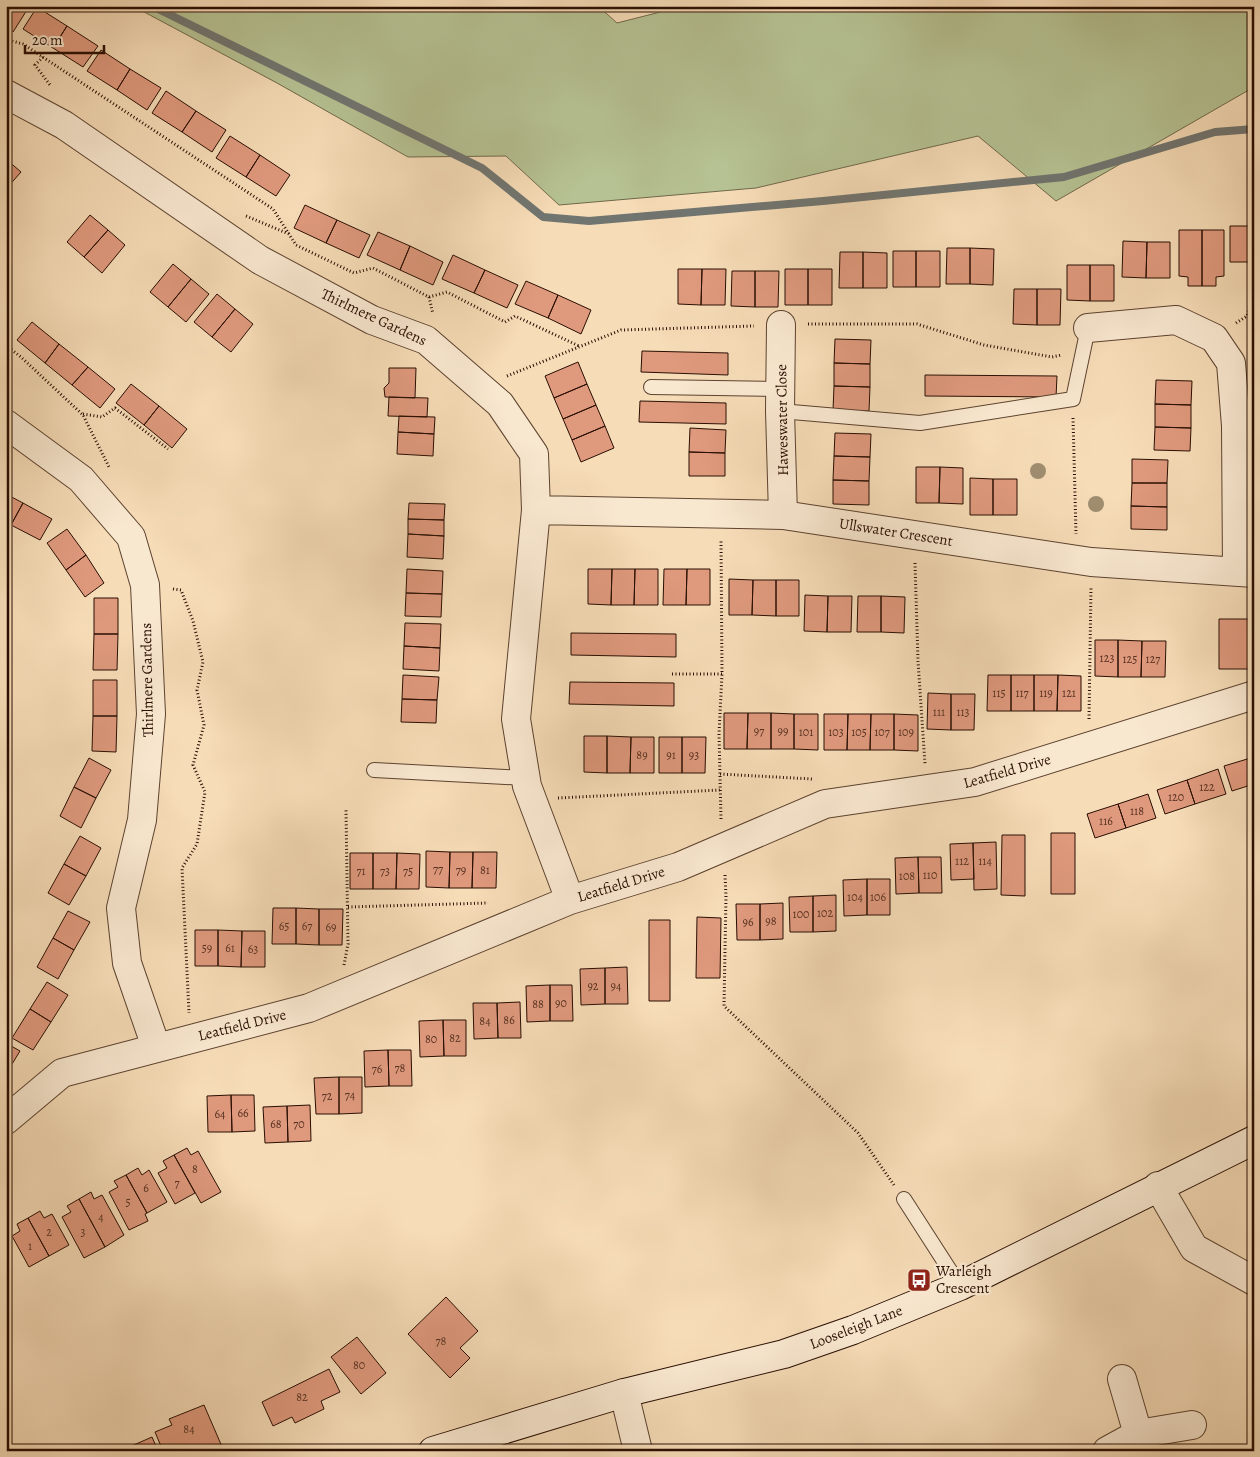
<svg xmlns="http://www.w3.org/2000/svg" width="1260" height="1457" font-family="Alegreya,serif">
<rect width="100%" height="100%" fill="#f6dcb7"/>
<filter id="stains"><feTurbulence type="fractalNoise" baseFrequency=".004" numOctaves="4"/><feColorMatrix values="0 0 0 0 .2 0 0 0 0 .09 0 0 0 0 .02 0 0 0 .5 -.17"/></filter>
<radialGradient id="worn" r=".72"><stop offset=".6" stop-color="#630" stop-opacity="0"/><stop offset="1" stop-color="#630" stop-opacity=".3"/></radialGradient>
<path fill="#b6c293" stroke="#70684a" d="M133,6H598L617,23L684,6H1254V87L1056,201L978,136L756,188L559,205L506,156L408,157L277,83Z"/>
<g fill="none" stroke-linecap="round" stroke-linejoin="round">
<path stroke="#717570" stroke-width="8" d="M152,6L482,168L543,217L589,221L823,201L1064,177L1215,132L1254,129"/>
</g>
<path fill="#df997d" stroke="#290e02" d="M6,6H21L27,10L13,32L6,27Z
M37,7L67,26L53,48L23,29Z
M67,26L98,46L83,67L53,48Z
M101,50L130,69L117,90L87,71Z
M130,69L161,88L147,110L117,90Z
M166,91L196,111L182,132L152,113Z
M196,111L226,130L212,152L182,132Z
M230,136L260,155L246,177L216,158Z
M260,155L290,175L276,196L246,177Z
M6,159L21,172L6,189Z
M305,205L337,220L326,243L294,228Z
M90,215L108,230L84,257L67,242Z
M337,220L370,235L359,258L326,243Z
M1230,226H1254L1253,262H1230Z
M108,230L125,245L102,273L84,257Z
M1179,230H1202V286H1188V277L1179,276Z
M1202,230H1224V276L1216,277V286H1202Z
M378,232L410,246L400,270L367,255Z
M1123,241L1147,242L1146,278L1122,277Z
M1147,242H1170V278H1146Z
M410,246L443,262L433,285L400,270Z
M947,248H970V284H946Z
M970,248L994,249L993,285L970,284Z
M893,251H916V287H893Z
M916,251H940V287H916Z
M840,252H863V288H839Z
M863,252L887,253V288H863Z
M453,255L485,270L474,293L442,279Z
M173,264L191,279L168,307L150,292Z
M1067,265H1090V301L1067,300Z
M1090,265H1114V301H1090Z
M678,269H702L701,305L678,304Z
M702,269H726L725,305H701Z
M785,269H808V305H785Z
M808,269H832V305H808Z
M485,270L518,285L507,308L474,293Z
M732,271H755V307L731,306Z
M755,271H779L778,307H755Z
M191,279L209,294L186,322L168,307Z
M526,281L558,295L548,318L515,304Z
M1014,289H1037V325L1013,324Z
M1037,289H1061L1060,325H1037Z
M217,294L235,309L212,337L194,322Z
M558,295L591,310L581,334L548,318Z
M235,309L253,324L231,352L212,337Z
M32,322L59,344L45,363L17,340Z
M835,339L871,340L870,364L834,363Z
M59,344L88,367L72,385L45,363Z
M642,351L728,353V375L641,372Z
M578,362L587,384L554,398L545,376Z
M834,363L870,364V387L834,386Z
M88,367L115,389L100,408L72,385Z
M389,368H416L415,398L385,397L384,388L389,383Z
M925,375L1057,376L1056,397L925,396Z
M1156,380L1192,381L1191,405L1155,404Z
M131,384L159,406L144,425L116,403Z
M587,384L596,405L563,419L554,398Z
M834,386L870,387L869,411L833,410Z
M389,397L428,398L427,417L388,416Z
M640,401L726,403V424L639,422Z
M1155,404L1191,405V428L1155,427Z
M596,405L605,426L572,440L563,419Z
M159,406L187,429L172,448L144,425Z
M399,416L435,417L434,434L398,432Z
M605,426L614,448L581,462L572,440Z
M1155,427L1191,428L1190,451L1154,450Z
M690,428L726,430L725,453L689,452Z
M398,432L434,434L433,456L397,454Z
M835,433L871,434L870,457L834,456Z
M689,452L725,453V476H689Z
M834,456L870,457L869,481L833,480Z
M1132,459L1168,460L1167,483H1132Z
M916,467H940L939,503H916Z
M940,467L963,468V504L939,503Z
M970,478L993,479V515H970Z
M993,479H1017V515H993Z
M833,480L869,481V505L833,504Z
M1132,483H1167V507L1131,506Z
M6,494L23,503L11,525L6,522Z
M23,503L52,519L40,540L11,525Z
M409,503L445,504L444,520L408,519Z
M1131,506L1167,507V530L1131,529Z
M408,519L444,520V536L408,534Z
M67,529L86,555L66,570L47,543Z
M408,534L444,536L443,559L407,557Z
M86,555L104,583L85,597L66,570Z
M407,569L443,571L442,594L406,593Z
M588,569H612L611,605L588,604Z
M612,569H635L634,605H611Z
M635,569H658V605H634Z
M664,569H687L686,605H663Z
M687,569H710V605H686Z
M729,579L753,580L752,615H729Z
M753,580H776V616L752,615Z
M776,580H799V616H776Z
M406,593L442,594L441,617L405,616Z
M805,595L828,596L827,632L804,631Z
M828,596H852L851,632H827Z
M858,596H881V632H857Z
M881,596L905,597L904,633L881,632Z
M94,598H118V634H94Z
M1219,619H1254V669H1219Z
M405,623L441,624L440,648L404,646Z
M571,633L676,634V657L571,655Z
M94,634H118L117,670H93Z
M1095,640H1118V677L1095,676Z
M1118,640L1142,641L1141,677H1118Z
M1142,641H1166L1165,677H1141Z
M404,646L440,648L439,671L403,669Z
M403,675L439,677L437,700L402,699Z
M988,675H1011V711H987Z
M1011,675H1034V711H1011Z
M1034,675H1058L1057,711H1034Z
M1058,675L1081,676V711H1057Z
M93,680H117V716H93Z
M570,682L674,683V706L569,704Z
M928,693L951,694V730L927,729Z
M951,694H975L974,730H951Z
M402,699L437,700L436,723L401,722Z
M724,713H748L747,749H724Z
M748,713H771V749H747Z
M771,713L794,714V749H771Z
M794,714H818V750L794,749Z
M824,714H848L847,750H824Z
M848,714H871L870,750H847Z
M871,714H894V750H870Z
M894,714L918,715V751L894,750Z
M93,716H117L116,752L92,751Z
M584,736H607V773L584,772Z
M607,736L631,737L630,773H607Z
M631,737H654V773H630Z
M659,737H682V773H659Z
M682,737H706L705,773H682Z
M1254,757V784L1232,791L1224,766Z
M89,758L111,770L96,798L74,787Z
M1218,769L1226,794L1195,804L1187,780Z
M1187,780L1195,804L1165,814L1157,790Z
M74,787L96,798L81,828L60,816Z
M1148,794L1156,818L1126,828L1118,804Z
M1118,804L1126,828L1095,838L1087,814Z
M1051,833H1075V894H1051Z
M1002,835H1025V896L1001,895Z
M80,836L101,848L86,876L64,864Z
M996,842L997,889L974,890L973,843Z
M973,843L974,879L951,880L950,844Z
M426,851L450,852L449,888L426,887Z
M450,852H473L472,888H449Z
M473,852H497L496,888H472Z
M350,853H373V889H350Z
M373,853H397L396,889H373Z
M397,853L420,854L419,889H396Z
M918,857H941L942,893H919Z
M918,857L919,893L896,894L895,858Z
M64,864L86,876L69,905L48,893Z
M867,879V915L844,916L843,880Z
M867,879H890V915H867Z
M836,895V931L813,932V896Z
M813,896V932H790L789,897Z
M783,903V939L760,940V904Z
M736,904H760V940H737Z
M273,908H296V944H272Z
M296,908L319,909V945L296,944Z
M319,909H343L342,945H319Z
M68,911L90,922L74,950L53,938Z
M697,917L721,918L720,978H696Z
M649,920H670V1001H649Z
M195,930H218V966H195Z
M218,930L242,931L241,967L218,966Z
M242,931H265V967H241Z
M53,938L74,950L58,979L37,967Z
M627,967L628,1004H605V968Z
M605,968V1004L581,1005L580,969Z
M47,982L68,995L51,1022L30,1009Z
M550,985V1021L527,1022L526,986Z
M550,985H572L573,1021H550Z
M520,1002L521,1038H498L497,1003Z
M473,1003H497L498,1038L474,1039Z
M30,1009L51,1022L33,1050L12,1038Z
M443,1020L444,1056L420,1057L419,1021Z
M443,1020H466V1056H444Z
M6,1043L20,1051L6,1074Z
M388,1050L389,1086L365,1087L364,1051Z
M388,1050H411L412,1086H389Z
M339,1077V1114H316L314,1078Z
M339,1077H362V1113L339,1114Z
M231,1095L232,1132H208L207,1096Z
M231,1095H254L255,1131L232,1132Z
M310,1105L311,1141L288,1142L287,1106Z
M287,1106L288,1142L265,1143L263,1107Z
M187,1148L191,1155L198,1151L221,1192L201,1203L174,1155Z
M174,1155L195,1193L175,1204L158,1173L167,1168L163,1161Z
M138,1168L142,1175L149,1170L167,1202L147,1213L126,1175Z
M126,1175L147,1213L145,1214L148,1221L129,1230L109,1192L118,1187L114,1181Z
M91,1192L94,1199L102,1195L124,1235L105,1247L79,1199Z
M79,1199L105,1247L84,1258L62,1217L71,1212L67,1206Z
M40,1211L44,1218L52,1214L69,1245L49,1256L28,1218Z
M28,1218L49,1256L29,1267L12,1236L20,1231L17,1224Z
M446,1297L478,1331L460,1348L470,1358L450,1378L408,1334Z
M357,1337L386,1373L361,1394L331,1357Z
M329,1369L340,1392L321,1401L324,1409L295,1423L292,1417L273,1426L262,1402Z
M204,1405L223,1449L219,1451H163L155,1432L172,1425L169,1419Z
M152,1437L158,1451H120Z"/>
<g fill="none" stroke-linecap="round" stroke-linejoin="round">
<g stroke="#5c422f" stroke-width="16">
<path id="lane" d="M651,387L781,389
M780,411L920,423L1073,399L1088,328
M374,770L525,778
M904,1199L960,1286"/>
</g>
<g stroke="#5c422f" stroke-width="30">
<path id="street" d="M6,94L64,125L260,260L372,320L426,340L500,404L534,454L536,510L516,719L527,786L570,900
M781,325L780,411L783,515
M1088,328L1176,320L1214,338L1231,363L1236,426L1237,571
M6,424L81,479L131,537L145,585L151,714L142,820L121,908L127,963L156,1047
M536,510L783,515L1091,562L1254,573
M6,1120L62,1073L309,1008L570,900L678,867L825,804L975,782L1254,695
M1158,1186L1194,1248L1254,1281
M1122,1379L1138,1434
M624,1393L638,1451
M1107,1451L1138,1434L1192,1425"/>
</g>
<g stroke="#290e02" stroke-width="30">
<path id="secondary" d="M433,1451L624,1393L784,1354L853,1330L960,1286L1254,1140"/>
</g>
<path stroke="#290e02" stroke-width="3" stroke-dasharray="1 2.5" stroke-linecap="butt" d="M6,38L12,41L23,44L273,209L296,245L354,273L373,268L429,297L447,292L505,322L515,316L579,346
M43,57L35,65L50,85
M246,216L289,234
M429,297L433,314
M1236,323L1247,316L1254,291
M808,324H917L984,345L1052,357L1062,355
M6,345L22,358L83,415L109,467
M6,355L10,358L6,362
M507,376L621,330L754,326
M83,414L102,417L115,408L168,449
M1073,418L1076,534
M915,563L918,661L925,764
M173,589L181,590L193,621L203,662L197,690L204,725L193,765L205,792L197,844L182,868L189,1013
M672,674H722
M1089,719L1091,587
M720,774L812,779
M558,798L720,790
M721,819L719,734L722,674L721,540
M725,875L726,896L724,1006L858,1133L894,1185
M348,907L488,903
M344,965L348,944L346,810"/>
<use href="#lane" stroke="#f9e8d0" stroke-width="14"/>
<use href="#street" stroke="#f9e8d0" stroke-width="28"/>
<use href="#secondary" stroke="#f9e8d0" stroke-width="28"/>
</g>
<g fill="#a08d70">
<circle cx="1038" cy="471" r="8"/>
<circle cx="1096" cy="504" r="8"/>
</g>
<defs>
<g id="bus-square" transform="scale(1.25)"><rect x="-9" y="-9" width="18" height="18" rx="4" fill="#8f2418" stroke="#f9e8d0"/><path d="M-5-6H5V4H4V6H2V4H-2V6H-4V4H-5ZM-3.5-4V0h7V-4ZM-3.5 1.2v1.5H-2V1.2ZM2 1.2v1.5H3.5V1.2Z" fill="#fff"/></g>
</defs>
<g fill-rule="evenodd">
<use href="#bus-square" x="919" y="1280"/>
</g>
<g text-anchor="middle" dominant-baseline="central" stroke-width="4.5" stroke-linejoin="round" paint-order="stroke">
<g font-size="12" fill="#563121">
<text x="1107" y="658">123</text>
<text x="1130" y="659">125</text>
<text x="1153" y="659">127</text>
<text x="999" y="693">115</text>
<text x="1022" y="693">117</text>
<text x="1046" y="693">119</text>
<text x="1069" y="693">121</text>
<text x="939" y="712">111</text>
<text x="963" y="712">113</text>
<text x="759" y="731">97</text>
<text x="783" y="731">99</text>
<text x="806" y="732">101</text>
<text x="836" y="732">103</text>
<text x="859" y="732">105</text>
<text x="882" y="732">107</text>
<text x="906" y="732">109</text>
<text x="642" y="755">89</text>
<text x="671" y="755">91</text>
<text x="694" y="755">93</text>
<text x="1207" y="787">122</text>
<text x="1176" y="797">120</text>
<text x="1137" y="811">118</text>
<text x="1106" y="821">116</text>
<text x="962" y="861">112</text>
<text x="985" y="861">114</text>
<text x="438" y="869">77</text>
<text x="461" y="870">79</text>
<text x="485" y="870">81</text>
<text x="361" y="871">71</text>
<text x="385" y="871">73</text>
<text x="408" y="871">75</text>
<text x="930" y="875">110</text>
<text x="907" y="876">108</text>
<text x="855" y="897">104</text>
<text x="878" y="897">106</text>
<text x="825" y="913">102</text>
<text x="801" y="914">100</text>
<text x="771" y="921">98</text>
<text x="748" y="922">96</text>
<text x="284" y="926">65</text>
<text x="307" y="926">67</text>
<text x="331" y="927">69</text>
<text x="207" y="948">59</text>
<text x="230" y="948">61</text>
<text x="253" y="949">63</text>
<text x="593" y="986">92</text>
<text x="616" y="986">94</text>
<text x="561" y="1003">90</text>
<text x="538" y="1004">88</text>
<text x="509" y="1020">86</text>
<text x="485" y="1021">84</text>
<text x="455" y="1038">82</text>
<text x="431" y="1039">80</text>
<text x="400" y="1068">78</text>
<text x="377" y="1069">76</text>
<text x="350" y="1095">74</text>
<text x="327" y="1096">72</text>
<text x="243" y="1113">66</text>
<text x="220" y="1114">64</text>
<text x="276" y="1124">68</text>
<text x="299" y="1124">70</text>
<text x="195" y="1169">8</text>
<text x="177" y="1183">7</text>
<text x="146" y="1188">6</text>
<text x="128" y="1202">5</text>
<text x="101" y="1217">4</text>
<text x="49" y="1232">2</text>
<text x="83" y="1232">3</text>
<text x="30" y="1246">1</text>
<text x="441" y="1341">78</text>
<text x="359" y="1365">80</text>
<text x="302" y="1397">82</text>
<text x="189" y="1429">84</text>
</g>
<g font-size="15" fill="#290e02" stroke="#f9e8d0">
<text transform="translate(374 317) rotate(25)">Thirlmere Gardens</text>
<text transform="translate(782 420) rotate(-91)">Haweswater Close</text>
<text transform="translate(896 532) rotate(9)">Ullswater Crescent</text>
<text transform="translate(147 680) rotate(-91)">Thirlmere Gardens</text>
<text transform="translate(1007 771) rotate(-16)">Leatfield Drive</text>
<text transform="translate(621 884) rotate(-17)">Leatfield Drive</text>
<text transform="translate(242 1025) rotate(-14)">Leatfield Drive</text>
<text transform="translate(856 1327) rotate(-21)">Looseleigh Lane</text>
</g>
<g font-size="15" fill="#290e02" stroke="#f9e8d0" text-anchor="start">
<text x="936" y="1271">Warleigh<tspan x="936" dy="17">Crescent</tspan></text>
</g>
</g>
<rect width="1260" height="1457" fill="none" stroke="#f6dcb7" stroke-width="25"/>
<rect x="8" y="8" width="1245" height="1442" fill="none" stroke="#290e02" stroke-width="2.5"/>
<rect x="12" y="12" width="1235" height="1432" fill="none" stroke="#290e02"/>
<path d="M25 45v8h79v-8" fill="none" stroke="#290e02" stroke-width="2.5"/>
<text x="32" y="45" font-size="15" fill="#290e02" stroke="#f9e8d0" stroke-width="4" paint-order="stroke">20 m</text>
<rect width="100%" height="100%" filter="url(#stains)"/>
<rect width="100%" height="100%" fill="url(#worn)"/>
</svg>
